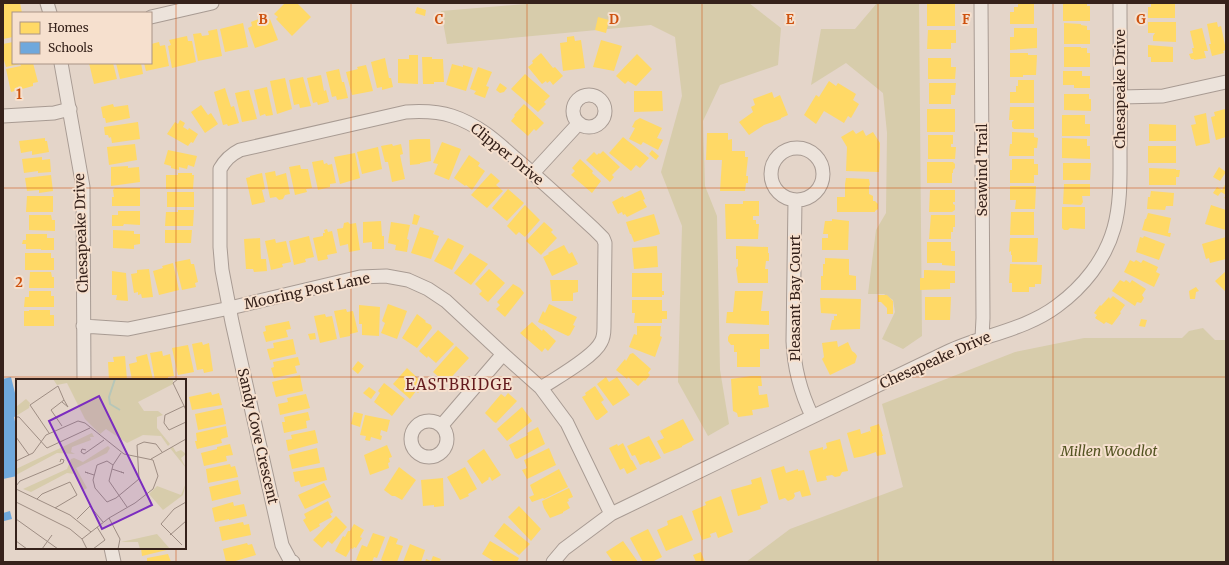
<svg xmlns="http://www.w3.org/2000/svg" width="1229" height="565" font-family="Merriweather,serif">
<rect width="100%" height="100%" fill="#e4d5c9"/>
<path fill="#d7ccab" d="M537,3H749L781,28L778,65L720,85L703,121L705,186L717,216L720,370L729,424L708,436L678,382L682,226L661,172L682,96L675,37L651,25L447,44L441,11Z
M877,3H919L922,336L903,349L882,339L895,312L893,300L884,294H868L876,230L886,213L887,133L883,93L846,63L811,85L821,29H855Z
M1203,328L1215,340H1226V562H746L790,529L903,487L882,404L1015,352L1084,338H1182L1189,331Z"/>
<path fill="#ffd966" d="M3,3H20L22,13H13V37L3,39Z
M285,3H297L311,17L292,36L276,19L278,17L274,14Z
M931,3H955V26H927V4H931Z
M1018,3H1034V24H1010V12H1014V7H1018Z
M1063,3H1087V6H1090V21H1063Z
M1151,3H1175V18H1148V7H1151Z
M417,7L426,10L425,16L415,13Z
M264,17L266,21L270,19L278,40L255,48L248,28L252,26L251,22Z
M598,17L609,20L606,33L595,30Z
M1148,22H1176V42L1153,41V36L1155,33H1148Z
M1217,22L1218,27L1221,26L1226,50L1223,51L1224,53L1212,56L1209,44H1211L1207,24Z
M243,23L248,47L225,52L220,29Z
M1064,23L1081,24V25L1087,26V30H1090V44H1064Z
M1014,28H1037V48L1010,50V37H1014Z
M1202,28L1208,51H1204L1206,58L1194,60V59H1191L1189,54L1193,53L1192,48H1194L1190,31Z
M217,29L222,56L198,61L193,34L201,33L202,36L209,35L208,31Z
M928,30H956V43H951V49H927Z
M187,36L188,41H192L196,62L172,68L168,46L171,45L169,40Z
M574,36L575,41L581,40L585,68L563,71L560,43L567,42V37Z
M601,40L622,46L614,71L593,67Z
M13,42V63H33L38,82L33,83V86L11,92L6,69L21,66L20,64L6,67L3,57V44Z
M159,42L160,46L165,45L169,66L146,71L144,63H151V44Z
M1148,45L1173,47V62H1151V57H1148Z
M1064,47H1081V48H1087V53H1090V67H1064Z
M541,53L553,68L555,67L563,76L553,85L550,81L547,83L546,81L542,84L528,67L533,63L532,61Z
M1010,53H1028V55H1037L1036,75H1023V77H1010Z
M637,54L652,69L636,86L628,81L625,84L616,76Z
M409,55H418V84L398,83V59H409Z
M422,57H432V59H443L444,82H434V84H423Z
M385,58L389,78H391L393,87L382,90V87L377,88L371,62Z
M928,58H951V67H956L955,79H928Z
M89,63H113L117,79L94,84Z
M116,63H141L143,74L120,79Z
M452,64L463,67V65L473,68L466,91L446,85Z
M366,65L373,91L352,95L346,72L358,69L357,67Z
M478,67L492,72L486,86L489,87L485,98L474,94L476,91L470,89Z
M339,69L342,82H344L348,98L337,100L336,96L332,97L326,72Z
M1063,71H1082V76H1090V88H1074V85H1063Z
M525,74L550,96L544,102L546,104L538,112L511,89Z
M321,75L324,91L326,90L329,102L318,105L317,102L313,103L307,78Z
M303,77L311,106L300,108L299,104L294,105L289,80Z
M285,78L292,109L277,114L270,81Z
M1018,80H1034V103H1010V92H1016V86H1018Z
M829,81L836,86L838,83L856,94L853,100L859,104L851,118L848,116L844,123L824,111L816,124L804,115L816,95L819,97Z
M500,83L507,88L504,92L500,93L496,90Z
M929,83H956L955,95H951V104H929Z
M267,87L273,115L266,116L265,114L260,116L254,90Z
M225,88L231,107L234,106L239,123L228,126L227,124L223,125L214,92Z
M249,90L257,119L242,122L235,93Z
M634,91H662L663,111L634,112Z
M772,92L774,98L780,95L788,115L781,118V119L764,125L749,135L739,122L753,112L751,107L755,105L753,99Z
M1064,94H1089V99H1091V111L1064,110Z
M113,104L114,107L128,105L130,118L106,123L105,118H103L101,107Z
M524,104L544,123L536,131L534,129L528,136L511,121L515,116L514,115Z
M201,105L208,115L211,113L218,124L205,133L191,112Z
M1010,107H1034V129H1014L1012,127V122L1014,120H1009Z
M927,109H955V132H927Z
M1225,109L1226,115V137L1216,140L1211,117L1215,116L1214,112Z
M1206,113L1210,143L1196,146L1191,125L1196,124L1194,116Z
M1062,115H1085V124H1090V136H1062Z
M640,118L662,128L657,138L663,140L658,150L643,142L641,145L629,139L635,128L632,127L635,121Z
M180,120L185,123L183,127L188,130L189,128L198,134L193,143L191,142L188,146L167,134L175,122L178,124Z
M138,122L140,139L112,143L111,137L109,138L108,135H105L104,127Z
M1149,124L1176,125V141H1149Z
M853,130L856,134L863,130L866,136L873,132L880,143L879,172L846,171L847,147L841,137Z
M1012,132L1034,133V137L1038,138L1037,148H1034V156H1009L1010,144H1012Z
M707,133H728V140L732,139V151H745V157H748L746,176H748V183H746L745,191H720L722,160H706Z
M928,135H953V144H951V147H956L955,159H928Z
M623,137L649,158L640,168L636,165L631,171L609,153Z
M45,138V141H47L49,152L32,155V151L21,153L19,141Z
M1062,138L1087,139V146H1090V159L1062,158Z
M418,139H430L431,161L420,163V164L410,165L409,140Z
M442,142L461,149L449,180L434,174L438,164L433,163Z
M135,144L137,160L109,165L107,147Z
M392,144L393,146L401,144L403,154L400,155L405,179L392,182L388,162H385L381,146Z
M1148,146H1176V163H1148Z
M378,147L382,169L362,174L357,152Z
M168,150L197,156L194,167L188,165L187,169L179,167V170L171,168V166L164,164Z
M652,150L659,156L656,160L649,154Z
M603,151L620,167L612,175L614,177L610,182L586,160L594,152L597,155L599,153L600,154Z
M355,153L360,178L340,184L334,157Z
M469,155L480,163L478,166L485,171L472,190L466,185L465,186L454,178Z
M42,157V160L50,159L51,172L38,173V171L24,173L22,159Z
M580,159L593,171L592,173L601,181L592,193L571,175L575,171L572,168Z
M1012,159H1034V164H1038V175H1034V183H1010V170H1012Z
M323,160L324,164L327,163L328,165L332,164L336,183L330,184V187L318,190L312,162Z
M927,162H953L955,164V168L953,170V173H952V183H927Z
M1063,163H1091L1090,180H1063Z
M300,165L301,169H308L312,188L306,189L307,192L295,195L289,167Z
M128,166V168L139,167L140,182L111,186V167Z
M1219,167L1226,172L1220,181L1213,177Z
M1149,168L1176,169V170H1180L1179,177H1176V185H1149Z
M275,171L276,176L286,173L290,194L285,195L283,199L279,200L276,197L270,198L265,173Z
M178,173H192V175H194L193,189H166V175H178Z
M262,173L265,189L262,190L265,202L252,205L246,178L250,177V176Z
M491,173L500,181L496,185L503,191L487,208L471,195Z
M51,175L53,191L39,193V190L27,191L25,178Z
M846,178L869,179L870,185L869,186V194L873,196V201H875L878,204V209L875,211V212H837V197H845V184Z
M1226,183V199L1224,198L1226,195L1221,192L1218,196L1213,193L1217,187L1222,190Z
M1064,184H1090V196H1082L1083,202L1081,205L1063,204Z
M1010,186H1036L1035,209H1015L1016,200H1010Z
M115,188H140V206H112V197H114L113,190Z
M508,189L524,203L507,221L492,208Z
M641,190L645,199L643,200L647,207L627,217L625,214L623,215L622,212L618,214L612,202L623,196L624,198Z
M930,190H955V202H953V204L955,205V210L952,212H929Z
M1151,191L1174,193L1173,206H1166L1165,210L1147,209L1148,197H1150Z
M167,192H194V207H167Z
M27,196H53V212H26Z
M743,201H759V216H753V220H756V224H759L758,239H726L725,204H743Z
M525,205L540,220L525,237L519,232L516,235L507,226Z
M1211,205L1226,210V230L1205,224Z
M1062,207H1085V229L1070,228L1068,230H1064L1062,228Z
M178,210H194L193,226H165L166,212H178Z
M118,211H140V225L124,224L123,226H112V215H118Z
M1011,212H1034V235H1010Z
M1148,213L1171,218L1168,233H1171L1170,237L1142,230L1145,219H1146Z
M414,214L420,216L417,225L412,224Z
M654,214L660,234L634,242L631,234H630L626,222Z
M29,215H51L52,220H55V231L29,230Z
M931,215H955V227H953V232H951V239H929Z
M832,219L849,221L848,250H822V238H828V234H823L825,221H832Z
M381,221L382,236H384V249H372V242L363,243V222Z
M348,222L350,224L356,223L360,250L349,252L348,244L340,246L337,229L343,228L344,223Z
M391,222L410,225L407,239L409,240L407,252L395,250L396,245L388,243Z
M544,222L553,230L551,232L557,238L541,255L526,241Z
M420,227L434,231L433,234L439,236L431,259L411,253Z
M327,229L328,232L332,231L337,253L327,255L328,259L318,261L313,238L323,236V233H325L324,230Z
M113,230L134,231V234H140V244L134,245V249L113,248Z
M165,230H192L191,243H165Z
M26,234H47V238H54V250H41V249H26V244H22L23,240H26Z
M309,236L314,257L305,259L306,262L294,265L289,241Z
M1144,236L1165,244L1159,260L1136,252L1140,237L1143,238Z
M1226,237V259L1210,263L1209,258L1206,259L1202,244Z
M260,238L261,259H266L267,271L254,272L253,269H246L244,239Z
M448,238L464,246L452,270L434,261Z
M1010,238H1038L1037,262H1012V255H1011V251L1009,252Z
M275,239L276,243L286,241L291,262L282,264L283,267L271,270L265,241Z
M927,242H951V251H955V266L942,265V263H927Z
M564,245L569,254L572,252L578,264L552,276L543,257L549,254L548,253Z
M657,246L658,267L634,269L632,248Z
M736,246L768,247V253H769V261H766L765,269H768V283H738L736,268L738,266V259H736Z
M25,253H51V258H54V270H25Z
M470,253L488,264L471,285L454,273Z
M825,258L849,259V275L856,276V290H821V276H823V264H825Z
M190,259L191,264H194L198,282L195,283L196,287L182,290L175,262Z
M1130,260L1134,262L1136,260L1141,263L1143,260L1158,267L1156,272L1160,274L1154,287L1124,272Z
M173,263L179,290L159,295L153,271L163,268L162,266Z
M1010,264L1042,265L1041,284H1035V287H1029V292H1012V283H1009Z
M149,269L153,297L142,298L141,294L138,295V292L134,293L131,274L137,273V270Z
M489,269L505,283L488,302L479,294L482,291L475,284Z
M924,270L955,271V283H950V289L920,290V278H924Z
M112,271L126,273L128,301L116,300L117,295H112Z
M1226,271V292L1215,281Z
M30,272H51L52,277H54V288H29Z
M632,273H662V291H664V295H662V297H632Z
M550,280H578V292L573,293V301H552Z
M1120,280L1124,282L1126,280L1130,283L1132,280L1146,289L1142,295L1144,298L1141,303L1137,302L1135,306L1112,291Z
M513,284L520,288L524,293L505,317L496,309L500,305L497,302Z
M1196,287L1199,291L1196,292L1195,299H1190L1189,291Z
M29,291H51V296H54V307H24L25,297H29Z
M735,291H763L761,311H769V325L726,323L727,312H733Z
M878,295H887L893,301V314H887V308L881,302H878Z
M1113,296L1125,305L1120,312L1121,313L1112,325L1106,322L1104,324L1095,318L1097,315L1094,313L1100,305L1101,306L1109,297L1110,299Z
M925,297H951L950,320H925Z
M820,298L861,299L860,329L830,330L832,320H834V316H837V314L821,313Z
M632,300H662V311H667V319H662V323H634L635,313H632Z
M388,304L407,311L397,339L381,333L385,323L382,321Z
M549,304L577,317L573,325L575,326L570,335L568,336L538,322L543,311L545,313Z
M359,305L380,307L379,336L362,335V324H359Z
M346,309L347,312L353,311L358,332L350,334V336L340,338L334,311Z
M29,310H50V315H54V326H24V311H29Z
M325,314L326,317L332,316L337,339L320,343L314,316Z
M417,314L426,321L425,322L431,325L432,328L417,348L402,338Z
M1141,319L1147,320L1145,327L1139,326Z
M289,321L291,329L286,330L288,337L266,342L263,332L266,331L265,326Z
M532,322L542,331L543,329L556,341L548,351L545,348L542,352L520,333Z
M637,326H661L660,336L662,337L655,357L629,347L634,334L637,335Z
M438,330L454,344L436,363L428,356L427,358L419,351Z
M315,333L316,339L310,340L308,334Z
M730,334H769V349H760V367H737V352H734V345H731L728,341V337Z
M293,339L296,354L270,360L267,349L274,348L273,343Z
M837,341L838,347L848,342L852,351L855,353L857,356L855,363L830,375L822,359L824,357L822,343Z
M202,342L203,345L209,343L213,371L204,373L203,369L197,370L192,344Z
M188,345L194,372L178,375L172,348Z
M456,346L469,358L446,383L433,372Z
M162,351L163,356L170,354L174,376L168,377V380H155L150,353Z
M633,353L651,369L648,373L650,375L645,381L644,380L638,386L628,377L627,379L616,370L625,359L626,361L630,354Z
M147,354L153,380H132L129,364L137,362L136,357Z
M125,356L127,380H109L108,362H114L113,357Z
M298,357L300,365L295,366L297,373L274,378L271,368L274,367L273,362Z
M358,361L364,366L358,374L352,369Z
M407,368L425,385L418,393L416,391L410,399L393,384Z
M300,375L303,391L276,397L272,382Z
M751,376H761L762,386H758L759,395L767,394L769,407L752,410L753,415L738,417L737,413L733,411L731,379Z
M606,377L609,382L617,377L630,395L613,406L597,384Z
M384,383L405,399L392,416L374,402L380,393L378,391Z
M595,386L604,400L601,402L608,412L598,420H596L582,397L586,395L585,393Z
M369,387L376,392L371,399L363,393Z
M211,392L212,395L219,393L222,405L192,410L189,397Z
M508,393L517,401L496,423L494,422L485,413L501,394L505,397Z
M306,394L310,408L280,415L278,404L288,402L287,398Z
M522,407L532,421L507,441L497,429Z
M223,408L226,424L198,430L195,414Z
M308,412L310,420L306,421L307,428L284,433L282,422H285L284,417Z
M354,412L363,414L360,427L351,424Z
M365,415L390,420L387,432L381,430L380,435L382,436L381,440L371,437L370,441L365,440L366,436L360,435Z
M683,419L694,440L682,446V447L664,454L657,441L664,438L660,431Z
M879,424L883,436H882L886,454L877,456L876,452L864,456L854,458L847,433L860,429L861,434L870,431L871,433L870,427Z
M226,426L228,437L221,439L222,443L197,449L195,441H197L196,433Z
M538,427L545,444L517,459L515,458L509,445L528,435L527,433Z
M315,430L318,443L288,451L286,440L292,439L291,435Z
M649,436L661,458L650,463L649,461L640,465L635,455L632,456L627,446Z
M840,439L848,471L842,472L840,476L835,477L832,475L826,476L827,480L817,482L809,451L823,447V450L827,448L826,443Z
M623,443L631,460H632L637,469L627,474L624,468L620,470L609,448L617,444L618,446Z
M230,444L233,455L226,456L227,461L204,466L201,453L217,449V447Z
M387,445L392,457L389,458L390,462L388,463L389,468L370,475L364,455Z
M317,448L320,463L292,469L289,455Z
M549,448L556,465L527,479L522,470L527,468L524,460Z
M484,449L501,475L492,481L490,477L488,478L489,479L482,484L467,461Z
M230,464L231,467L235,466L238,477L208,483L206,469Z
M784,466L786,473L798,469V471L804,470L811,495L802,497L800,491L794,493L795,496L793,499L788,501L785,498L779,500L771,470Z
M324,467L327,480L301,487L299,481L295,482L293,472Z
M399,467L416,480L402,500L395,496H392L384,490Z
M465,467L477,489L468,494L469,496L460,500L447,477Z
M559,469L568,487L544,499L543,498L532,502L529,497L534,495L530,485Z
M761,477L768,503L760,506L761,509L738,516L731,490L752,484L751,480Z
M443,478L444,506L434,507V505L423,506L421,480Z
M238,480L241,494L212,501L209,487Z
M324,483L331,497L305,509L298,495Z
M569,488L573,497L568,499L569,501L567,502L570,508L563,512V513L550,518L544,508L542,501Z
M721,496L733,532L718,538L716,532L710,534L711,537L702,540L692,511L706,505L705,502Z
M328,501L333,512L330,514L332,517L319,524L320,526L310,532L303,520L306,518L304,514Z
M233,502L234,506L244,504L247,516L229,520V519L215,522L212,508Z
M519,506L541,529L531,541L508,517Z
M682,515L693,540L666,551L657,530L668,525L667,521Z
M336,516L347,527L332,544L328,541L322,548L313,540Z
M243,522L244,525L249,524L251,535L222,541L219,527Z
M504,523L530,544L519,555L494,536Z
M354,524L364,530L360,537L362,538L356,548L354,547L353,549L351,548L346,557L335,551L343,536L345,537L348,531H350Z
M648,529L662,557L652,562H643L630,538Z
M373,533L385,537L377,558L374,557L372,562H361L356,560L362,545L367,547Z
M390,536L398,539L396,544L403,546L397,562H385L381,560Z
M490,541L519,558L517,562H495L482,554Z
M623,541L638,562H613L606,552Z
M247,543L248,545L252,544L256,555L232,562H226L223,549Z
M410,544L425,550L421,562H403Z
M141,548H171V549L142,556Z
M701,552L705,562H696L693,555Z
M168,554L171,562H147V558Z
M433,556L441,559L439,562H425L426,559L431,561Z"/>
<path fill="#6fa8dc" d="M11,377L17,401V416L14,417L17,431V476L3,479V379Z
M10,511L12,519L4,521L3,513Z"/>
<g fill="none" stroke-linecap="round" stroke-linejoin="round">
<g stroke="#a89b93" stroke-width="15">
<path id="minor" d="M47,3L50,13
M981,3L983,318L982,338
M151,17L212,3
M61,63L83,187L84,380
M573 111a16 16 0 1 1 32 0a16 16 0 1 1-32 0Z
M1121,97L1163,96L1226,82
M3,116L54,113L70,109
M771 174a26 26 0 1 1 52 0a26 26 0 1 1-52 0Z
M533,173L579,123
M795,200L793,341C794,369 800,391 812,416
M83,326L128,329L230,308L360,277L386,276L408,280L428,289L446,301L503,354L541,388L567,423L611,514
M411 439a18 18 0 1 1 36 0a18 18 0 1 1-36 0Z
M442,425L503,354
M111,548L114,562
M293,562L290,560L282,545L232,322L222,270L220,247V169C225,160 230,155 240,150L406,112C422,111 437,111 452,116C477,124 496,141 515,158C542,181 568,205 594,229L603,238L605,243L604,327C604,332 604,337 601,342C594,357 556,378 541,388
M553,562L564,549L611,514C723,460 835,405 947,352C983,335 1025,330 1057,306C1083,287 1105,260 1114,228C1121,203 1120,176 1120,151C1121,101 1120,52 1120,3"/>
</g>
<use href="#minor" stroke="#ece3db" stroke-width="13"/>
</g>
<path fill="none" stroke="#cd510e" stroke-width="1" stroke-opacity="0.55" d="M176,3V380M351,3V562M527,3V562M702,3V562M878,3V562M1053,3V562M3,188H1226M3,377H1226M176,548V562"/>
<g text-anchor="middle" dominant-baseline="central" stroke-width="4" stroke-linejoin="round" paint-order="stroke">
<g font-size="14" fill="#36221b" stroke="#f6e0ce">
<text transform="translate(1120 89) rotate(-90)">Chesapeake Drive</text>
<text transform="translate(507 154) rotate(39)">Clipper Drive</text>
<text transform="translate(982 170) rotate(-90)">Seawind Trail</text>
<text transform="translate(81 233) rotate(-92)">Chesapeake Drive</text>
<text transform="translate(307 291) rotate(-12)">Mooring Post Lane</text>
<text transform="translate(795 298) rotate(-90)">Pleasant Bay Court</text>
<text transform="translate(935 360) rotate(-24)">Chesapeake Drive</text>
<text transform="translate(258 436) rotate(77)">Sandy Cove Crescent</text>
</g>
<g font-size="14" font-style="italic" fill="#535321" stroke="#f6e0ce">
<text x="1109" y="451">Millen Woodlot</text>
</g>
<g font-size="15" letter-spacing="1" fill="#641a1d" stroke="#f6e0ce">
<text x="459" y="384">EASTBRIDGE</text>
</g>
</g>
<g transform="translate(16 379)">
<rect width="170" height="170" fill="#e4d5c9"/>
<path d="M37,0H157V5L122,23L128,32H142L147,36L141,38V49L154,65L152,67L145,57L127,56L111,64L90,50L84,55L69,40L51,4L41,6ZM10,20L14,24L13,29L0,37V28ZM76,54L78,58H74L75,61L56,68L55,73L59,75L41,74L0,96V90ZM92,67L94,69L91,74L60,89L71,109L68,111L59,95L51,94L15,113L7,110L51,90L55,80L58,79L67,83ZM157,68L160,73L165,71L170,75L165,79L170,89L154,69ZM170,104L167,116L147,131L133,115L141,107L165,116ZM141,155L154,170H124L122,163H105Z" fill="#d7ccab"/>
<path fill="none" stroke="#b6c6b8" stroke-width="2" d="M99,0L93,18L94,25L104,31"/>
<path fill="none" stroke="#9e8d83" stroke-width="1" d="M162,0L157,4L170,31M46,23L52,28L48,21M168,27L149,36L148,44L153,51L170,43M0,38H3L31,69L74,49M33,54L14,26L42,7L48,21L35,31L46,47M0,58L13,76M70,71L66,70L65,73L68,75L88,61M105,74L97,86L93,102L111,128M135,80L170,60M0,82L17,74L30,56L62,42L69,44L108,75L137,81L142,97L137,110L119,124L93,139L66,160M97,86L91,82L81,86L77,101L79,109L91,123L100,119L123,100L121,66L128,63L140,65L146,73M96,90L108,94L105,93M72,94L69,93L78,96M0,107L4,102L47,84L48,81L45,80L44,83M0,110L54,136L75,153M21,120L26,115L54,103L61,116L39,129M0,123L54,150L66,160L71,170M93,139L104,160L102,170M0,140L42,170M61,140L74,127L87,143M154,156L170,142M0,162L11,170M166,166L145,145L158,130L170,123M26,170L36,156M77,170L89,161L81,148"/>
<path fill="#7b2cbf" fill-opacity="0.15" stroke="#7b2cbf" stroke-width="2" d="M83,17L136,126L86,150L33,42Z"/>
<rect width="170" height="170" fill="none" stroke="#36221b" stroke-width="2"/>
</g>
<g font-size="13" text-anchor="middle" font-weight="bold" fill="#cd510e" stroke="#f6e0ce" stroke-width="4" stroke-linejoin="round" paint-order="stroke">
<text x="263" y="24">B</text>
<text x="439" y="24">C</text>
<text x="614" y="24">D</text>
<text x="790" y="24">E</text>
<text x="966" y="24">F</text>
<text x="1141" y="24">G</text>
<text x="19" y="99">1</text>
<text x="19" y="287">2</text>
</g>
<rect width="1229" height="565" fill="none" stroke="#36221b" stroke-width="8"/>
<rect x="12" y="12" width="140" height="52" fill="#f6e0ce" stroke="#a99486"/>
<rect x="20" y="22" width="20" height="12" fill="#ffd966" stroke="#a99486"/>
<text x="48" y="32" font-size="12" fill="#36221b">Homes</text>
<rect x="20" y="42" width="20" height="12" fill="#6fa8dc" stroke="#a99486"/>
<text x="48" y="52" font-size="12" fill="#36221b">Schools</text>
</svg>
